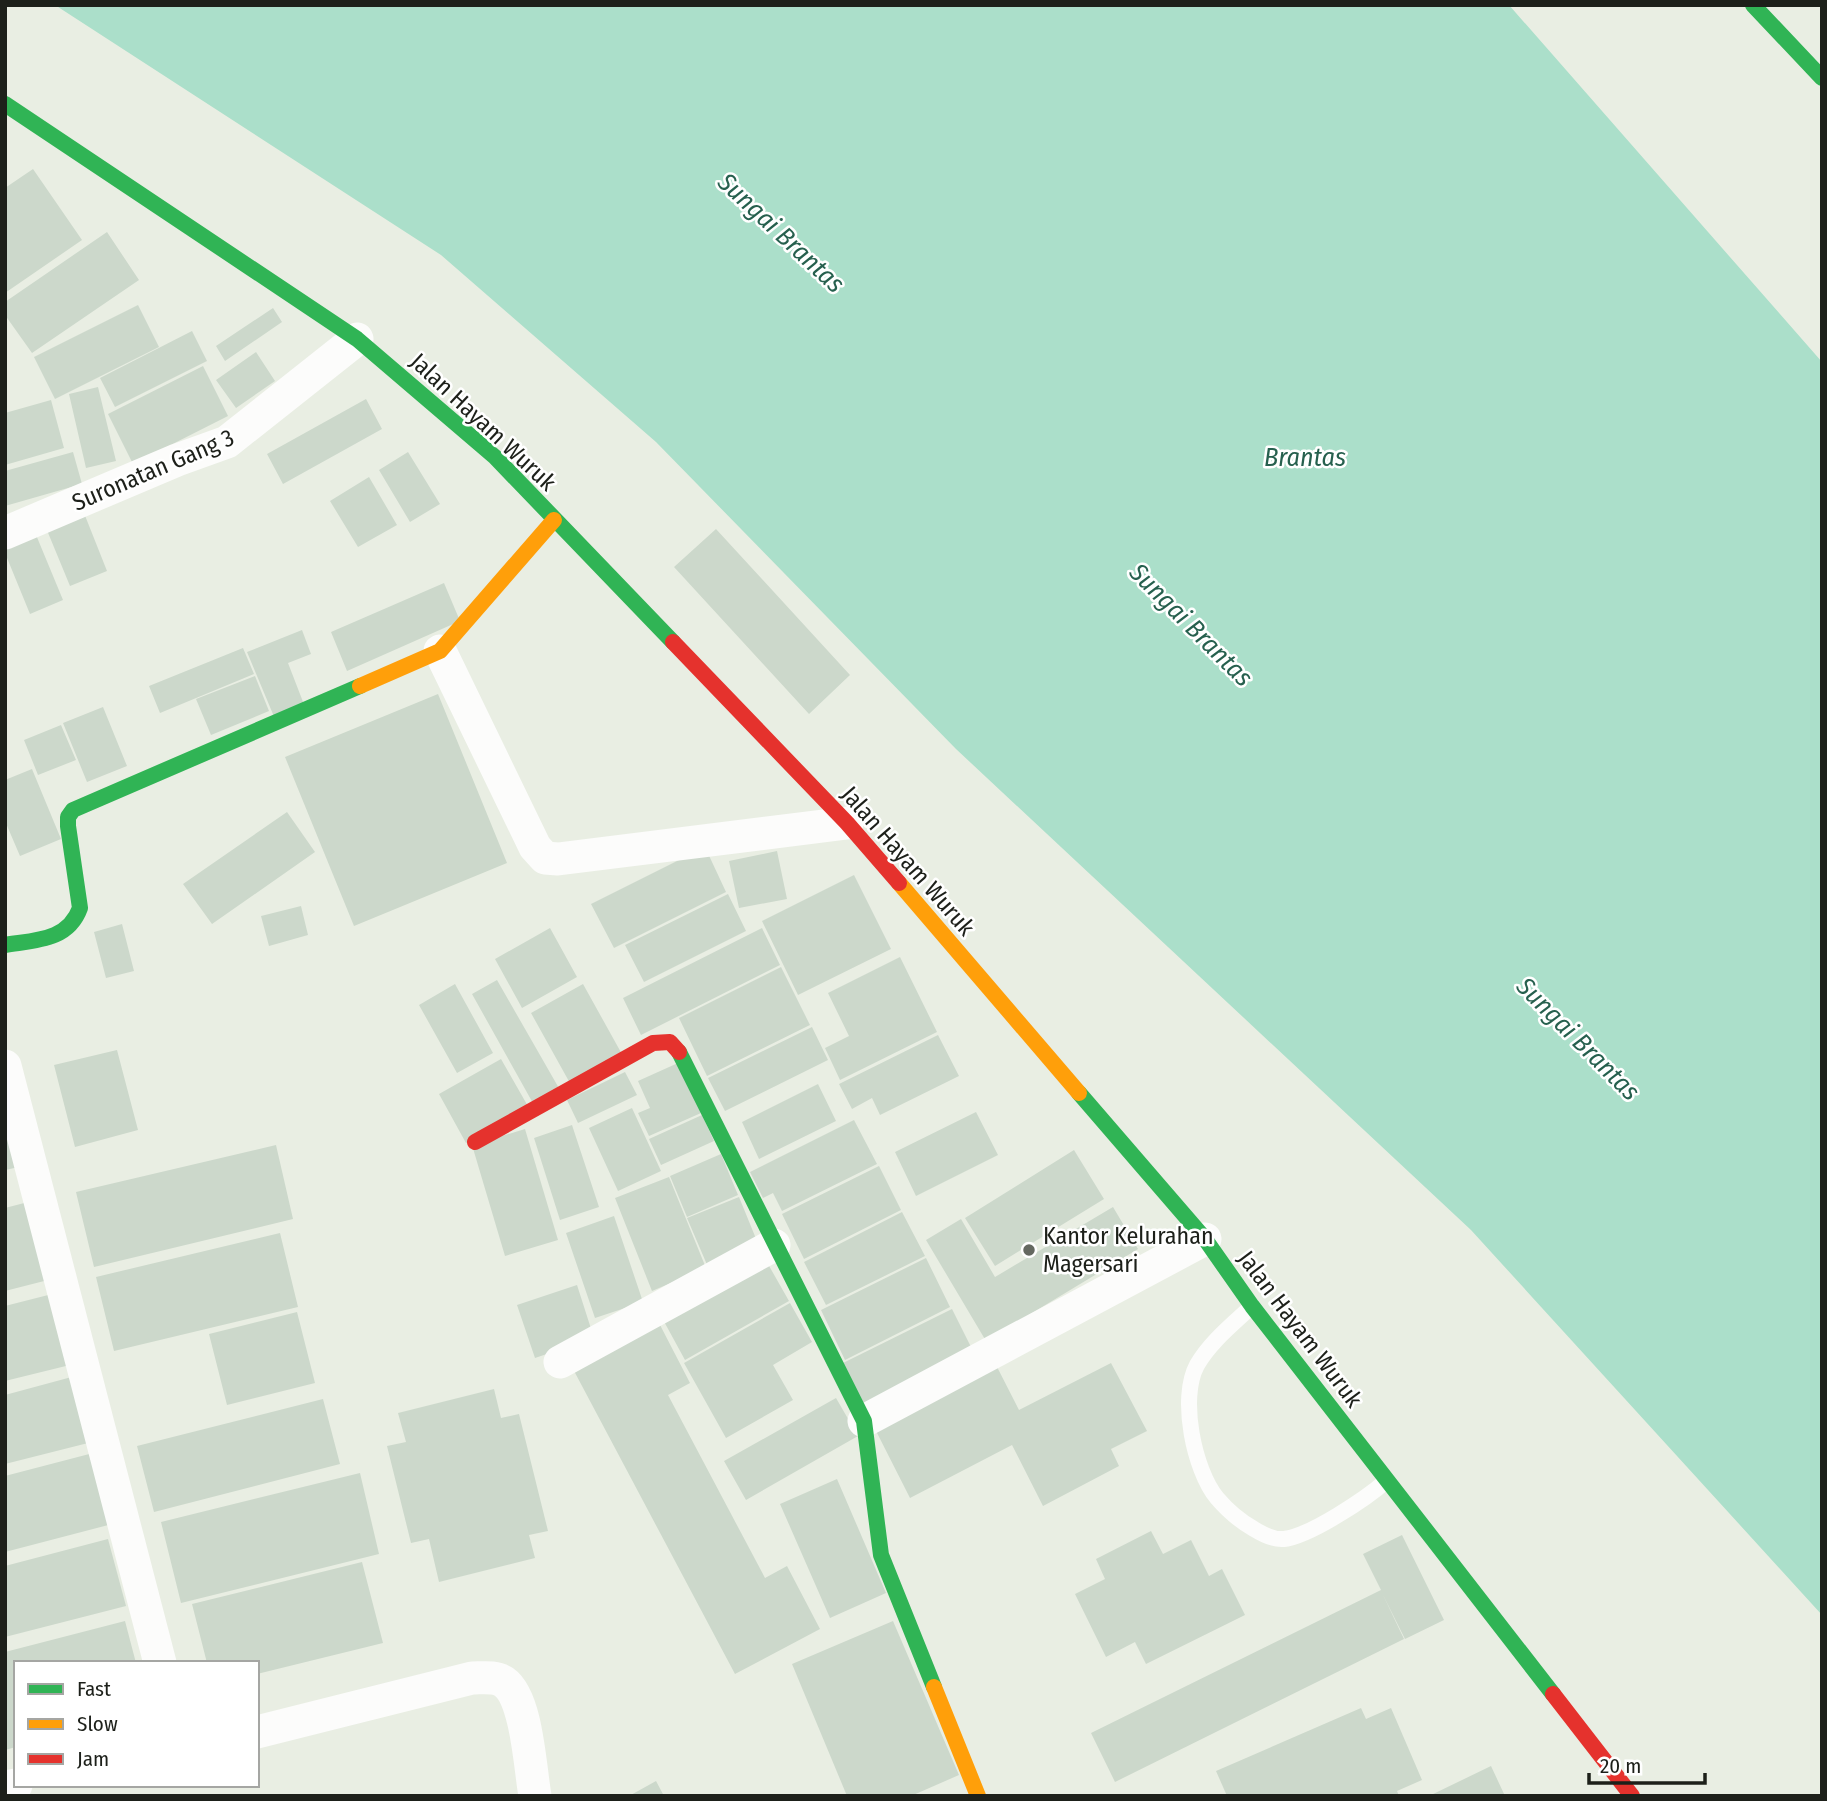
<svg xmlns="http://www.w3.org/2000/svg" width="1827" height="1801" font-family="'Fira Sans Condensed',sans-serif">
<rect width="100%" height="100%" fill="#e9eee3"/>
<path fill="#abdfca" d="M55,5H1509L1822,362V1615L1471,1230L956,749L656,442L441,255Z"/>
<path fill="#ccd8cb" d="M33,169L82,240L5,293V188Z
M107,232L139,280L32,353L5,315V302Z
M138,305L159,347L55,399L34,357Z
M273,308L282,322L225,361L216,346Z
M192,331L207,361L115,407L100,378Z
M256,352L275,381L236,408L216,380Z
M203,366L228,416L133,464L108,414Z
M98,387L116,461L86,468L69,394Z
M366,399L382,429L283,484L267,454Z
M51,400L64,448L5,465V413Z
M73,452L82,484L5,506V471Z
M408,452L440,504L410,522L379,470Z
M369,477L397,525L358,547L330,501Z
M82,508L107,571L70,586L44,523Z
M716,529L850,675L809,714L674,567Z
M34,530L63,600L30,614L5,553V542Z
M444,583L460,621L347,671L331,632Z
M302,630L311,654L288,663L305,707L275,719L247,652Z
M243,648L254,674L160,713L149,686Z
M255,676L269,711L211,735L196,699Z
M438,694L507,863L354,926L285,757Z
M103,707L127,766L87,782L63,723Z
M61,725L76,760L38,775L24,740Z
M32,769L61,839L20,856L5,821V780Z
M287,812L315,852L212,924L183,884Z
M705,847L726,892L614,948L591,904Z
M777,851L787,899L739,908L729,861Z
M854,875L891,949L798,995L762,921Z
M728,894L746,931L644,982L625,945Z
M301,906L308,935L269,946L261,916Z
M122,924L134,971L106,978L94,932Z
M550,928L577,977L522,1008L495,959Z
M762,928L780,965L641,1035L623,998Z
M900,957L937,1032L840,1080L825,1048L849,1036L828,993Z
M781,967L810,1025L707,1076L679,1018Z
M497,980L560,1090L534,1105L472,994Z
M455,984L493,1053L457,1073L419,1005Z
M583,984L623,1056L571,1085L531,1013Z
M812,1027L828,1060L725,1111L708,1078Z
M938,1035L959,1076L880,1115L872,1098L852,1109L839,1084Z
M117,1050L138,1130L75,1147L54,1065Z
M501,1059L529,1108L466,1143L439,1094Z
M678,1063L701,1113L649,1136L638,1113L650,1108L638,1081Z
M625,1072L637,1095L578,1123L567,1100Z
M818,1084L836,1121L759,1159L742,1122Z
M632,1108L661,1171L618,1191L589,1128Z
M976,1112L998,1155L916,1196L895,1152Z
M5,1114L19,1167L5,1170Z
M702,1115L714,1141L661,1165L649,1139Z
M854,1120L877,1164L782,1211L773,1193L763,1198L750,1172Z
M572,1125L599,1207L560,1220L534,1138Z
M525,1129L558,1240L505,1256L472,1145Z
M276,1145L293,1219L94,1267L76,1192Z
M1074,1150L1104,1199L995,1266L965,1218Z
M721,1154L738,1195L687,1217L670,1176Z
M879,1166L901,1210L804,1259L782,1214Z
M669,1177L706,1268L652,1291L615,1198Z
M739,1197L759,1246L708,1267L687,1218Z
M32,1201L52,1279L5,1291V1208Z
M1113,1207L1138,1249L986,1341L926,1240L961,1219L995,1277Z
M902,1212L925,1256L826,1305L804,1262Z
M614,1216L643,1302L595,1318L566,1233Z
M280,1233L298,1307L114,1351L96,1277Z
M764,1257L789,1301L685,1360L661,1316Z
M926,1258L950,1307L845,1360L821,1310Z
M577,1285L594,1338L535,1358L517,1305Z
M60,1292L78,1363L5,1381V1306Z
M790,1303L812,1342L773,1365L793,1400L726,1438L684,1363Z
M952,1309L974,1353L866,1408L843,1363Z
M297,1312L315,1383L227,1405L209,1334Z
M659,1323L690,1383L668,1395L765,1578L787,1566L820,1629L735,1674L573,1369Z
M995,1363L1019,1410L1111,1363L1147,1431L1111,1449L1119,1466L1043,1506L1012,1445L910,1498L874,1427Z
M79,1375L96,1441L5,1464V1395Z
M494,1389L501,1418L519,1414L548,1531L529,1535L535,1558L439,1582L429,1539L411,1543L387,1446L406,1442L398,1413Z
M836,1398L858,1436L746,1500L724,1461Z
M323,1399L340,1464L154,1512L137,1446Z
M97,1452L116,1523L5,1552V1476Z
M360,1473L379,1554L181,1603L161,1522Z
M837,1479L886,1593L830,1618L780,1504Z
M1151,1531L1163,1554L1191,1540L1209,1576L1222,1569L1245,1615L1146,1664L1135,1642L1106,1657L1075,1594L1105,1579L1096,1559Z
M1402,1535L1444,1620L1405,1639L1383,1595L1404,1639L1115,1782L1091,1733L1381,1590L1363,1554Z
M108,1539L126,1606L5,1637V1566Z
M362,1562L383,1643L257,1674V1663H207L192,1604Z
M125,1621L136,1663H16V1747L5,1750V1652Z
M893,1621L959,1775L911,1796H847L792,1664Z
M1361,1708L1366,1719L1391,1708L1422,1780L1397,1791L1399,1796H1227L1216,1771Z
M1491,1766L1505,1796H1429Z
M656,1781L664,1796H629Z"/>
<g fill="none" stroke-linecap="round" stroke-linejoin="round">
<path stroke="#fcfcfb" stroke-width="16" d="M1252,1306C1233,1324 1210,1342 1197,1365C1179,1398 1194,1470 1217,1498C1228,1511 1240,1521 1254,1529C1262,1534 1274,1540 1284,1539C1310,1536 1367,1498 1386,1481"/>
<path stroke="#fcfcfb" stroke-width="33" d="M5,533L177,460L227,442L357,339
M440,651L535,847L545,858L558,859L847,823
M5,1066L160,1663
M560,1362L774,1245
M864,1421L1205,1239
M257,1732L472,1678C483,1678 495,1676 504,1682C527,1698 530,1768 535,1796
M5,1787L16,1785"/>
<path stroke="#30b455" stroke-width="16" d="M1753,5L1822,78
M5,104L357,339L495,457L673,642
M5,945C35,940 68,941 80,908L68,826V817L73,810L360,686
M679,1052L864,1421L881,1555L934,1687
M1079,1093L1205,1239L1252,1306L1553,1694"/>
<path stroke="#ff9f0a" stroke-width="16" d="M360,686L440,651L554,520
M899,883L1079,1093
M934,1687L978,1796"/>
<path stroke="#e5322d" stroke-width="16" d="M673,642L847,823L899,883
M475,1142L653,1043L670,1042L679,1052
M1553,1694L1632,1796"/>
</g>
<circle fill="#646860" stroke="#fff" stroke-width="2.5" cx="1029" cy="1250" r="7"/>
<g text-anchor="middle" dominant-baseline="central" stroke-width="5" stroke-linejoin="round" paint-order="stroke">
<g font-size="24" fill="#1d201a" stroke="#fff">
<text transform="translate(483 422) rotate(43)">Jalan Hayam Wuruk</text>
<text transform="translate(153 470) rotate(-23)">Suronatan Gang 3</text>
<text transform="translate(908 861) rotate(49)">Jalan Hayam Wuruk</text>
<text transform="translate(1300 1329) rotate(53)">Jalan Hayam Wuruk</text>
</g>
<g font-size="24" fill="#1d201a" stroke="#fff" text-anchor="start">
<text x="1043" y="1236">Kantor Kelurahan<tspan x="1043" dy="28">Magersari</tspan></text>
</g>
<g font-size="26" font-style="italic" fill="#26604e" stroke="#fff">
<text transform="translate(781 233) rotate(43)">Sungai Brantas</text>
<text x="1305" y="457">Brantas</text>
<text transform="translate(1191 625) rotate(45)">Sungai Brantas</text>
<text transform="translate(1578 1039) rotate(45)">Sungai Brantas</text>
</g>
</g>
<rect width="1827" height="1801" fill="none" stroke="#1d201a" stroke-width="14"/>
<rect x="14" y="1661" width="245" height="126" fill="#ffffff" stroke="#a5a6a3" stroke-width="2"/>
<rect x="28" y="1684" width="35" height="10" fill="#30b455" stroke="#a5a6a3" stroke-width="2"/>
<text x="77" y="1696" font-size="21" fill="#1d201a">Fast</text>
<rect x="28" y="1719" width="35" height="10" fill="#ff9f0a" stroke="#a5a6a3" stroke-width="2"/>
<text x="77" y="1731" font-size="21" fill="#1d201a">Slow</text>
<rect x="28" y="1754" width="35" height="10" fill="#e5322d" stroke="#a5a6a3" stroke-width="2"/>
<text x="77" y="1766" font-size="21" fill="#1d201a">Jam</text>
<path d="M1589 1773v10h116v-10" fill="none" stroke="#1d201a" stroke-width="3.5"/>
<text x="1600" y="1773" font-size="21" fill="#1d201a" stroke="#ffffff" stroke-width="5" paint-order="stroke">20 m</text>
</svg>
